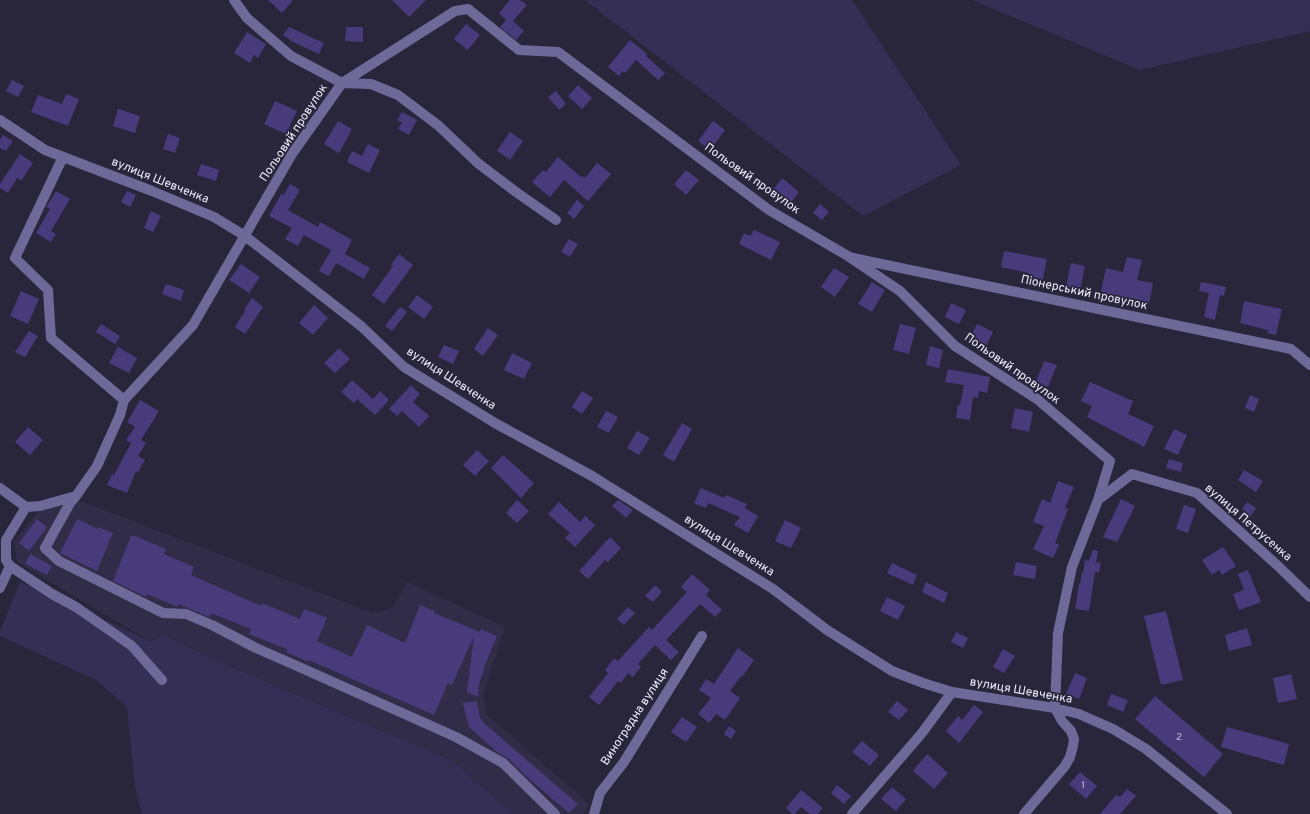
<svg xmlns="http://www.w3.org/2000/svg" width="1310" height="814" font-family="Overpass,sans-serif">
<rect width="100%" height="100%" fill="#29263c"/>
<path fill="#312d49" d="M83,502L373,613L393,608L407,582L505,627L483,695L487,715L589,804L584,814H514L451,760L236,669L164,635L150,641L17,562L14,541L40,510L70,503Z"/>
<path fill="#352f55" d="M585,0H852L961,165L863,216Z
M972,0H1310V31L1140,70Z
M20,582L150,641L164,635L236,669L451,760L514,814H142L135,787L127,707L96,680L0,636V631Z"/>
<path fill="#473b7c" d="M268,0H293L282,13Z
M392,0H426L409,17Z
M510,0H520L527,5L513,21L524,31L516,40L500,27L506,20L499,13Z
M466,24L480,35L468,50L454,39Z
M289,27L324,43L319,54L293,42L283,35Z
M346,27H363V42L345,41Z
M247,32L266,44L258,58L254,55L250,63L234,53Z
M630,40L647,54L646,56L665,73L658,80L636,60L625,73L623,71L619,76L608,67Z
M12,80L24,86L18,97L6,91Z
M578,85L592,98L582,109L568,96Z
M556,91L566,104L559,110L548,97Z
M66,94L79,99L68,126L31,112L38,95L62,104Z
M275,101L297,111L286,134L264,124Z
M118,109L140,116L135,133L113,126Z
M402,112L417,120L409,135L398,129L402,123L397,120Z
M338,121L352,129L339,153L324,144Z
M713,121L725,130L710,150L698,141Z
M510,132L523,141L510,160L497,151Z
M168,134L180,138L175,153L163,149Z
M3,135L13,141L6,151L0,148V140Z
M368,144L380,150L369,173L347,162L352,151L362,156Z
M20,154L33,163L21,181L17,178L8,193L0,188V184Z
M558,157L581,177L582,176L585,178L597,163L611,174L588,201L564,180L550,197L532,182L543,170L546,172Z
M201,164L219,170L216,181L197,175Z
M686,170L699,180L686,195L674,184Z
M782,178L799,192L788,206L771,193Z
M290,184L300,190L288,210L318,227L320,222L352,240L345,254L370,268L364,279L336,263L329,276L319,271L331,250L304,235L298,246L285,239L292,228L269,216L281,194L284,195Z
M56,191L70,199L51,231L56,234L51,242L36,233L50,209L46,207Z
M127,191L136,195L130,207L121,202Z
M577,200L584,206L574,219L567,213Z
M820,204L829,212L822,220L813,213Z
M151,211L161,216L153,232L144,228Z
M754,230L780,242L771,260L739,244L744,233L750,236Z
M569,239L578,244L570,257L561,252Z
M1004,251L1047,259L1042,283L1028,280L1029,273L1001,267Z
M399,254L413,265L384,304L372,295L393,266L391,265Z
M1127,257L1142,260L1137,280L1153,283L1149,304L1118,297V300L1100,296L1106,268L1123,272Z
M1071,263L1085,266L1080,290L1066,287Z
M241,264L260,277L249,293L229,280Z
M834,268L849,277L835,297L821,287Z
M872,282L885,290L872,312L858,304Z
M1201,282L1226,287L1224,296L1220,295L1215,320L1204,317L1209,293L1199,291Z
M166,284L184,290L181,301L162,294Z
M21,291L39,299L28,324L10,316Z
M417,295L433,307L424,319L408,307Z
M252,298L263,307L245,334L235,327L245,311L244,310Z
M1244,301L1282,309L1276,335L1267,333L1268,330L1240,323Z
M951,303L966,310L959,324L945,317Z
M314,305L328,318L313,335L299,323Z
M400,307L407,312L392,331L385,326Z
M101,324L120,336L115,344L96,332Z
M900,324L916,328L909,354L893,350Z
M977,324L993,332L986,346L970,338Z
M488,328L498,335L483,356L474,349Z
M29,331L38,336L25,357L15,352Z
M444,345L459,351L453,364L438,357Z
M930,346L943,350L939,368L926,365Z
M118,347L137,358L129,373L109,363Z
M339,348L350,359L335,373L324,363Z
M512,353L532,363L524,379L504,370Z
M1044,361L1057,365L1048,387L1036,382Z
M948,369L990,377L987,393L979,391L978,398L973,397L970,420L956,418L958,405H960L964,385L945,382Z
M352,380L373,399L380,391L389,400L375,415L357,399L354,403L341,392Z
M1090,382L1133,401L1128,414L1154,426L1144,447L1087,417L1092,406L1081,401Z
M411,385L420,394L413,402L429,416L419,427L402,411L397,416L389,409Z
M582,391L593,398L582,414L572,407Z
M1250,395L1259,399L1254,412L1245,408Z
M140,400L159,411L141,440L146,443L138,456L145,460L138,472L136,471L127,493L107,485L112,474L114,475L131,443L126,440L135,427L127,422Z
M1015,408L1033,412L1029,432L1011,428Z
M606,411L618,417L609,433L597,427Z
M682,423L692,429L674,462L663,455Z
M28,427L43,440L30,455L15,442Z
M1174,429L1187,435L1178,455L1164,449Z
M637,431L650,438L639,455L627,448Z
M477,450L489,461L475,476L463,465Z
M503,455L534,483L521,498L491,468Z
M1169,459L1183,463L1181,472L1166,468Z
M1244,470L1263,481L1256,492L1238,480Z
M1058,481L1074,487L1065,508L1068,509L1055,543L1059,545L1053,558L1033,549L1044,526L1033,522L1042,499L1050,503Z
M701,488L724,498L726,495L747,504L745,508L758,516L748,533L734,525L740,517L708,503L706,508L694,503Z
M1121,499L1135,506L1117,542L1103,537Z
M517,500L529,511L517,523L506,513Z
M618,500L633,510L626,518L612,506Z
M559,502L580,522L585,516L595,525L575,547L565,538L570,533L548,514Z
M1247,502L1256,508L1251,516L1242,509Z
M1184,505L1196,509L1188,533L1176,529Z
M37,519L47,527L29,551L19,543Z
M77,519L98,529V527L113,533L97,571L60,553Z
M785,520L801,528L791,548L775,541Z
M131,536H135L166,549L164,554L194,567L191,575L261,606L262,603L300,619L304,609L327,618L317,641L352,657L367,625L405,643L420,605L435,611L434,613L480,632L481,629L497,636L483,670H484L479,684L478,697L467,692L474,636L452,685L448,683L434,715L309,660V662L286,652L287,649L249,634L251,629L211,613L209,617L179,604L178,607L147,594L146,597L113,581Z
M610,537L621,548L608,562L605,560L588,579L579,571Z
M1223,547L1236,566L1222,575L1219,570L1212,575L1202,560Z
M1093,550L1098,551L1096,562L1101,563L1099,572H1095L1089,611L1075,609L1079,584H1080L1082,573L1085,574L1083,573L1085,560L1089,561Z
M30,554L52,566L47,575L25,564Z
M1016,562L1037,566L1035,579L1013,575Z
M892,563L917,575L913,585L887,573Z
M1248,570L1261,602L1239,610L1233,594L1244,590L1238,574Z
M692,574L710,590L706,595L722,610L715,617L700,604L666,640L679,652L671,660L655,645L638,664L641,667L633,677L628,673L621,683L618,681L599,705L589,697L608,673L605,670L614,658L618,661L649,627L652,630L687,592L681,587Z
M926,582L948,593L944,603L922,592Z
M655,585L662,592L653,602L645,596Z
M887,597L905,606L898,620L880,611Z
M628,607L635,613L624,625L617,619Z
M1166,611L1183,680L1161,685L1144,616Z
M1247,628L1252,645L1229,651L1225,635Z
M956,632L968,638L963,648L951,642Z
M738,648L754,660L742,677L741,676L730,691L740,698L725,720L716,714L709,723L698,714L711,698L699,690L706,679L714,684Z
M1003,649L1015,656L1004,673L993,667Z
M1075,673L1087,678L1079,699L1066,694Z
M1291,674L1297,699L1278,703L1273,678Z
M1111,694L1128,700L1123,712L1107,705Z
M1155,696L1223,754L1204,777L1135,719Z
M477,701L480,718L486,725L578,804L569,813L527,777L508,758L498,753L469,727L466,716L463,703Z
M897,701L908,710L899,720L888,712Z
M974,705L983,712L959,743L946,731L958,716L962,720Z
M682,717L697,727L686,742L671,732Z
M729,726L736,731L731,739L724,734Z
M1227,727L1289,744L1284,765L1221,747Z
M862,741L879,755L870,766L852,752Z
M927,754L948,773L934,789L913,771Z
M1080,772L1097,786L1086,799L1069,784Z
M837,785L851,796L844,804L831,793Z
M892,787L906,799L896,811L881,799Z
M1127,789L1136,796L1120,814H1100L1116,795L1120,797Z
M801,790L823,808L818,814H810L801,807L795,814H792L786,808Z"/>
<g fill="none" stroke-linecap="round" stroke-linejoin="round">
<path stroke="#6f699a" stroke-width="10" d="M234,0L247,18L291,56L342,83L371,84L398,95L439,126L479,164L516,192L556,220
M0,120L45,150L152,191L214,217L245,236L361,326L404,367L495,423L592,476L773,589L827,630L892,671L923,683L952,692L1055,708L1079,714L1113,729L1146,749L1227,814
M63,157L15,258L48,290L51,338L124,400L193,325L292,154L342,83L455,11L468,9L519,50L558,52L769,210L848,256L900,291L955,346L1037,399L1110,461L1098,500L1072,567L1058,633L1055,708L1062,721L1071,731L1074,739L1073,746L1070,757L1065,766L1024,814
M853,258L1291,349L1310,365
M0,488L26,507
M76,496L70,503L45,548L59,561L163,613L186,614L212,625L256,648L288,662L456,737L503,763L555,814
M1098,500L1132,474L1197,493L1277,565L1310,597
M26,507L6,540V560L10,566L52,594L76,607L132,646L162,680
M26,507L40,506L76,496L97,466L120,415L124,400
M0,588L10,566
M594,814L600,793L624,762L702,636
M852,814L922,733L952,692"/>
</g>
<g text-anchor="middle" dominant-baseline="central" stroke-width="3.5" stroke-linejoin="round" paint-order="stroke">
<g font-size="10" fill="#c4c0dc">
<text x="1179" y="737">2</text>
<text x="1083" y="785">1</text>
</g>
<g font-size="12" fill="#eeedfc" stroke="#29263c">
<text transform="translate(294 133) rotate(-57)">Польовий провулок</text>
<text transform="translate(752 179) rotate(35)">Польовий провулок</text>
<text transform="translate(160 181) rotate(22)">вулиця Шевченка</text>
<text transform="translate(1084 293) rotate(12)">Піонерський провулок</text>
<text transform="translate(1012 369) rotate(35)">Польовий провулок</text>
<text transform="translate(451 379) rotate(33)">вулиця Шевченка</text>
<text transform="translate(1248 523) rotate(41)">вулиця Петрусенка</text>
<text transform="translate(729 546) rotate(32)">вулиця Шевченка</text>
<text transform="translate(1021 691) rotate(10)">вулиця Шевченка</text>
<text transform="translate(635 717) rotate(-57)">Виноградна вулиця</text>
</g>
</g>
</svg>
